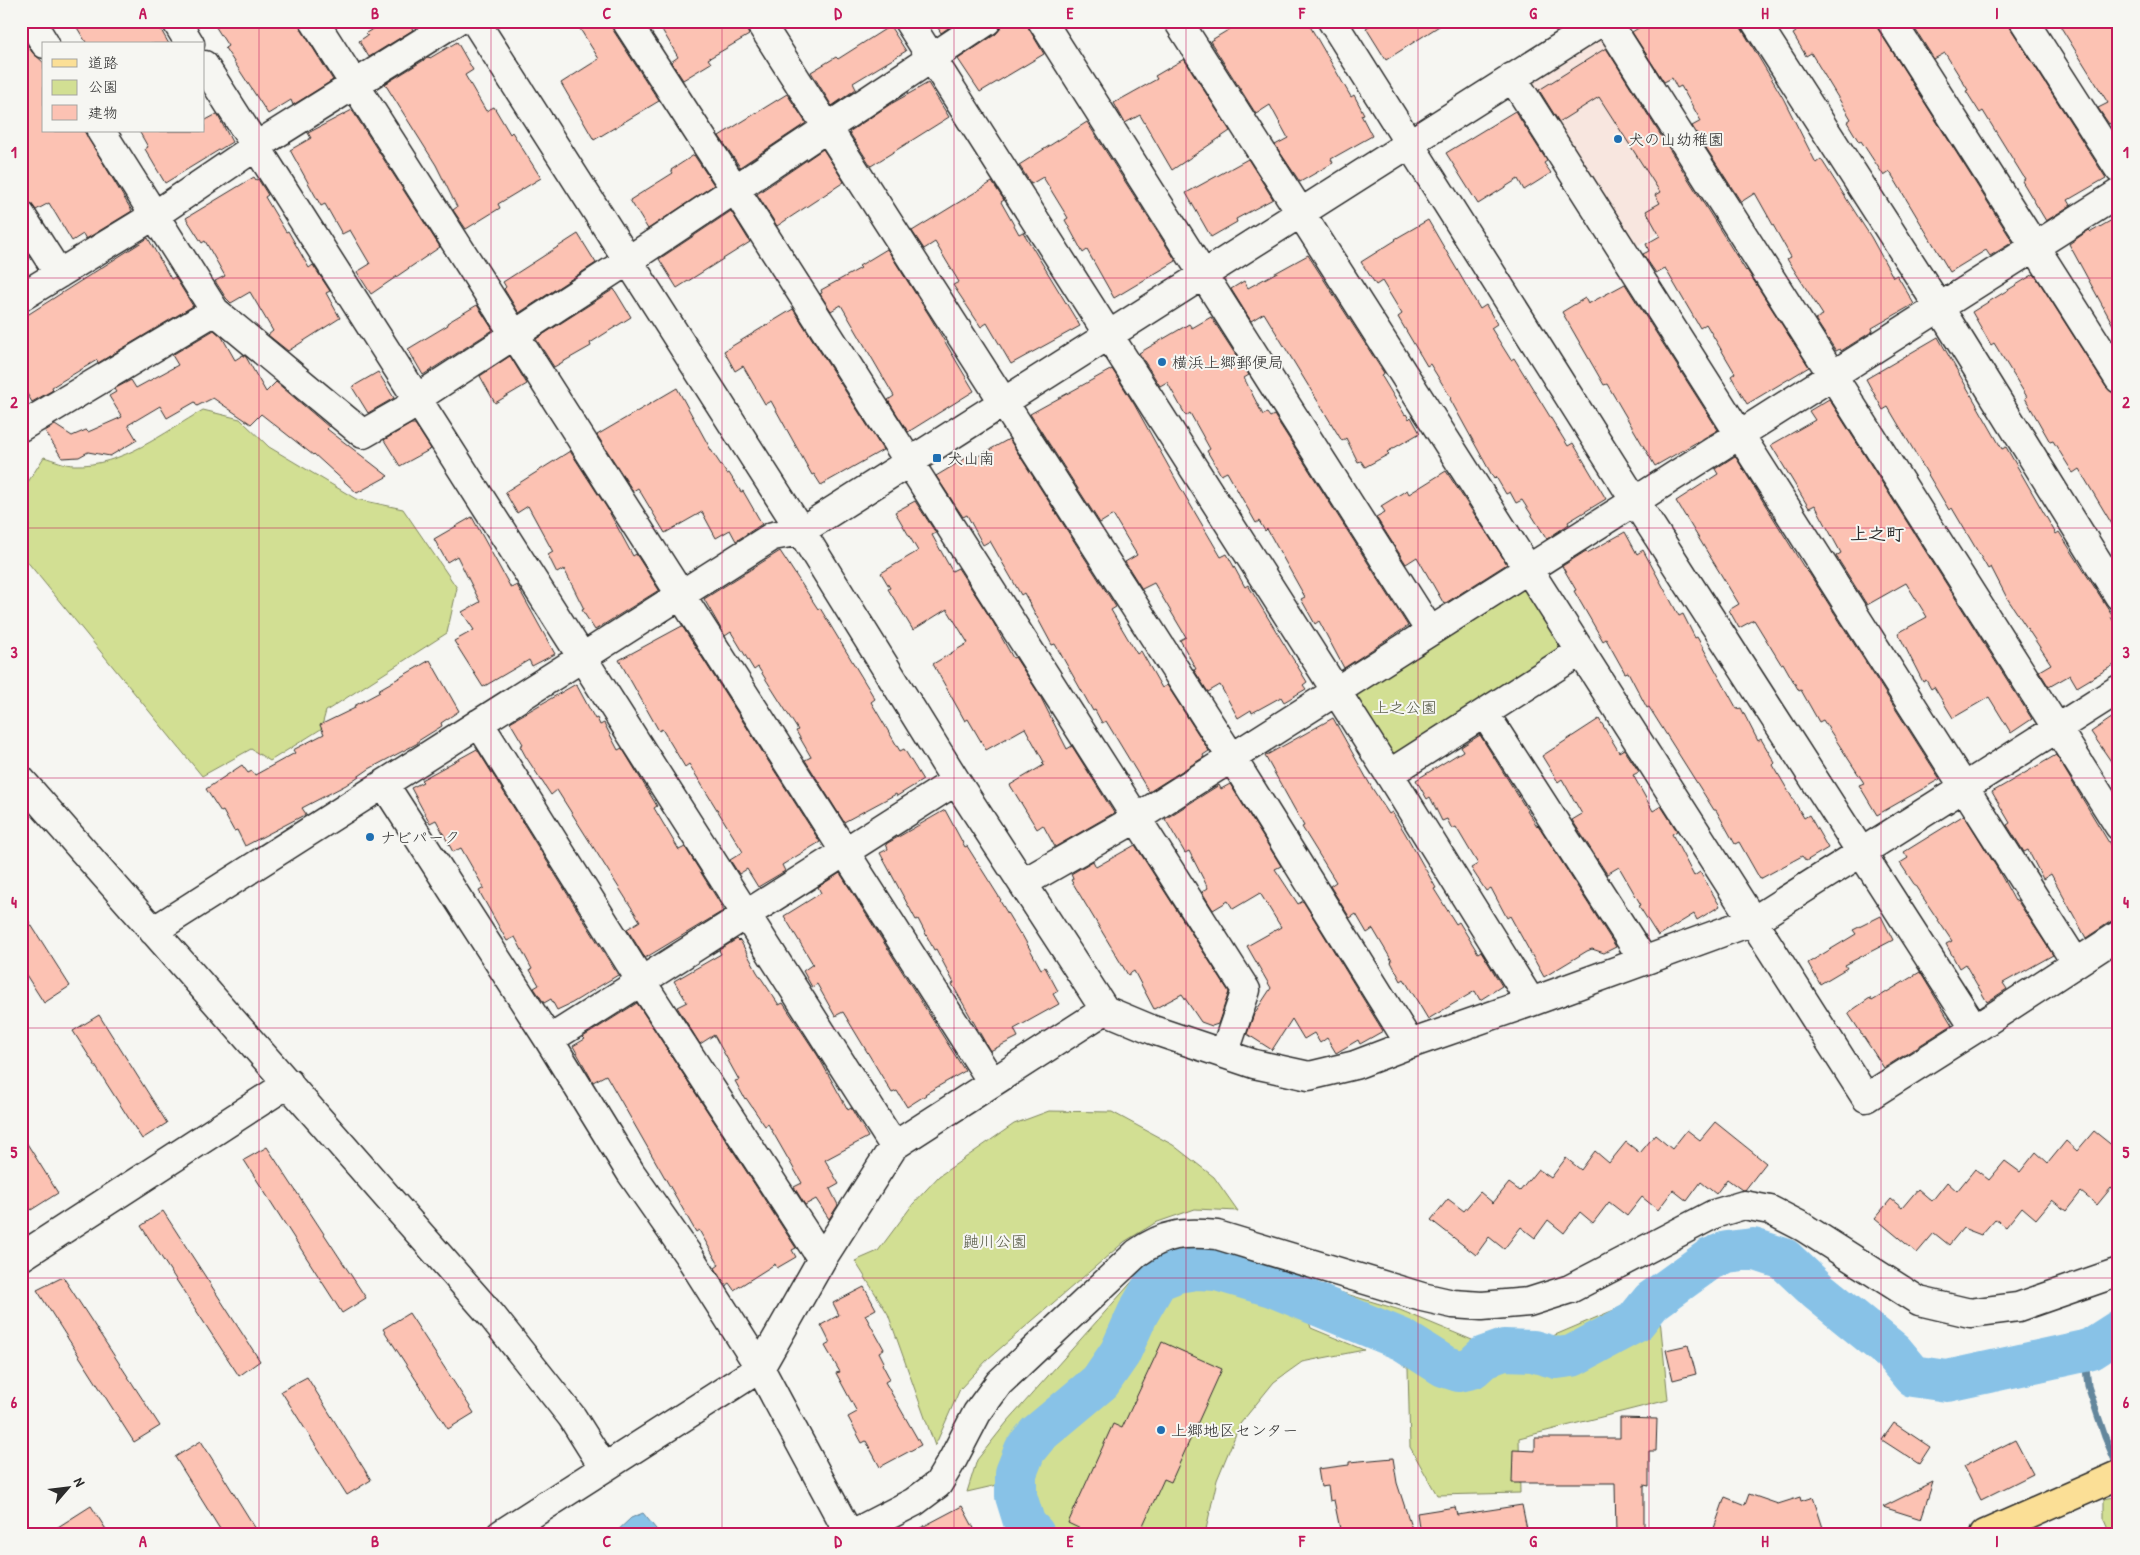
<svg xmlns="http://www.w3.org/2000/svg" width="2140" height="1555" font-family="'Patrick Hand','Klee One',sans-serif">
<rect width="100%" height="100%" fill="#f6f6f2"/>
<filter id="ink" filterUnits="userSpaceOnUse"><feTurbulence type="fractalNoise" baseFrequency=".02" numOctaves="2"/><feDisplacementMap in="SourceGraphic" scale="10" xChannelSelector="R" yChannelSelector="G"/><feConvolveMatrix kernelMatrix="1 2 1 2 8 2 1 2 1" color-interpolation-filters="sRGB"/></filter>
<g filter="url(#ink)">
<path fill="#f8e6df" d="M1606,31L1716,197L1629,251L1522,82Z"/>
<path fill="#d2df93" stroke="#7e855f" d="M203,410L240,419L269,447L356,499L403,509L457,588L447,633L326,711L321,729L270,761L251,749L202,776L21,554V541L29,526L21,500V493L44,457C54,460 65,465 74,465C121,467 165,432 203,410Z
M1524,587L1563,646L1391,765L1346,696Z
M1049,1111L1112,1112L1173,1145L1214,1177L1238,1211L1195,1209L1155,1223L1124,1242L989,1358L960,1389L935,1446L888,1314L855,1261L878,1251L913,1204L939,1176L1014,1124Z
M1138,1275L1139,1305L1113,1360L1066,1412L1024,1454L1019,1480L967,1492L977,1460L1007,1422Z
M1286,1276L1400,1310L1508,1355L1628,1304L1651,1283L1675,1294L1659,1308L1668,1400L1519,1438L1520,1493L1437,1495L1410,1447L1408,1368Z
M1193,1281L1308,1318L1311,1328L1364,1350L1302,1362L1274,1382L1240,1424L1217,1480L1205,1534H1055L1034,1517L1027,1490L1039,1446L1074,1419L1107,1378L1135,1339L1152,1299L1168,1282Z
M2119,1496V1534H2110L2104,1520V1499Z"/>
<path fill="#88c2e7" stroke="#63869c" d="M643,1513L660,1534H614L631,1518Z"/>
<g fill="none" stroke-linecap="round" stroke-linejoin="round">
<path stroke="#63869c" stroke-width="7" d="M2084,1351L2088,1386L2105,1437L2119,1470"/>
<path stroke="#88c2e7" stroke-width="42" d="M1034,1534L1025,1525L1016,1496V1473L1025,1450L1038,1434L1100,1382L1120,1353L1138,1313L1157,1280L1177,1272L1196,1269L1217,1270L1272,1286L1403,1340L1444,1366L1459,1371L1472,1368L1484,1357L1504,1350L1533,1351L1557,1358L1572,1356L1635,1322L1652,1301L1710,1259L1727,1252L1753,1249L1784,1259L1818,1291L1893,1352L1913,1376L1947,1381L2084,1351L2091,1349L2119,1331"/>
</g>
<path fill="#fcc2b3" stroke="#2b2b2b" d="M73,21H156L169,44H87Z
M212,21H298L301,29L333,80L293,105L291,100L268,114L225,48L228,46Z
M386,21H408L413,30L369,57L359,41L368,35L366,33Z
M575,21H610L613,30L659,101L594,140L561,83L599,59Z
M657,21H743L749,35L708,59L711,63L683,80L671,62L678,57Z
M934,21H958L941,33Z
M1002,21H1026L1029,29L1044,54L980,92L958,59L996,34L1001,28Z
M1243,21H1307L1351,97L1354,95L1364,114L1361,115L1372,136L1331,159L1333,163L1300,182L1275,145L1288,138L1270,105L1256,114L1210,41Z
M1377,21H1447L1386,60L1366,28Z
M1650,21H1737L1783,98L1816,163L1821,159L1871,237L1893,277L1897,275L1914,304L1872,328L1873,331L1841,351L1840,349L1836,351L1815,319L1823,315L1787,259L1791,257L1755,193L1741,202L1692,126L1701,121L1681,86L1677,88L1672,78L1664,82L1632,32Z
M1790,21H1875L1878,29L2013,242L1990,256L1986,250L1950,272L1890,172L1884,176L1861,141L1859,142L1847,122L1851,119L1811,53L1806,56L1793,34L1796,32Z
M1910,21H2008L2011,29L2106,178L2068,200L2071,205L2046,221L2022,181L2025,179L1983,111L1980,113L1966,91L1968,90L1945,53L1934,59Z
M2057,21H2119V121L2118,120L2109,124L2098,108L2108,103Z
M890,26L906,51L853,83L856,89L832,106L811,72L836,57L838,59Z
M21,35L32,52L44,63V131H84L132,211L86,239L83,234L72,241L49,203L36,210L29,201L21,200Z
M457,42L473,70L465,75L486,111L494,107L510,134L512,132L541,178L498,204L500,208L466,229L453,210L457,207L436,165L385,84L429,57L430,58Z
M1606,48L1746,271L1747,270L1809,367L1747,404L1731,376L1735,373L1706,324L1700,328L1665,268L1656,273L1643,254L1649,251L1646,244L1660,236L1646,211L1660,203L1655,195L1660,192L1599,97L1559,122L1539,90Z
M1184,59L1230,131L1172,170L1140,115L1125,123L1114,103L1157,79L1155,76Z
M928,83L949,117L871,166L849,132L889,105Z
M787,94L806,123L740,167L719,136Z
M352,110L440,247L371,294L357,272L370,264L350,230L342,234L325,204L321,206L290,150L311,138L308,133Z
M1515,111L1547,161L1544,163L1551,173L1524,190L1518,179L1478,204L1446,153Z
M217,114L232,142L165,183L145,149L148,147L139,131H204V121Z
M1087,122L1176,261L1114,298L1087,250L1083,253L1065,220L1068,218L1043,177L1031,184L1019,165Z
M823,149L844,182L777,226L757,194Z
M694,155L714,185L648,229L630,200L673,173L671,170Z
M1248,159L1273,199L1236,219L1237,222L1211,237L1186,193Z
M254,177L256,180L258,179L268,195L265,197L286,232L288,231L309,268L313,265L330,291L326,293L340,318L288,351L268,335L273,331L250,292L231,303L226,298L215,281L225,276L205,241L202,243L186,218Z
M992,182L1004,200L1001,202L1019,234L1023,232L1080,326L1011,364L987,323L981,327L953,285L959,282L935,242L924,249L912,231Z
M731,211L750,242L677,288L659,259Z
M2119,216V336L2069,244L2089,230L2091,232Z
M1428,220L1480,309L1486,305L1497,324L1491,328L1511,360L1514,358L1568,446L1573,443L1606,499L1568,522L1569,524L1547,539L1522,500L1516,503L1510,492L1506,494L1496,477L1494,479L1450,399L1451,398L1430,364L1427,366L1398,317L1402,314L1382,281L1376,285L1361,262L1396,240L1395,239Z
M578,234L596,263L519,313L504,289L506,287L503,282Z
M148,238L171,279L175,277L193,306L98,363L97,360L52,387L53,390L32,402L21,384V319Z
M887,249L929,315L974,391L908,432L888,400L894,396L841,305L831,311L820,294L822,293L821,290L861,268L859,266Z
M1308,255L1384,373L1381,375L1405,415L1406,414L1409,419L1411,417L1420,433L1387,452L1389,454L1365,467L1361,461L1358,462L1346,438L1342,441L1264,313L1251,321L1231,289L1244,281L1248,288Z
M2034,274L2106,387L2113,393L2119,403V536L2079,469L2073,473L2053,441L2050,442L2025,398L2027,397L1994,343L1991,345L1972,312Z
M1625,284L1718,430L1655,466L1607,384L1604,385L1562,312L1585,298L1588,304Z
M614,289L631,317L590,343L591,346L554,367L536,339Z
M477,305L493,330L423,375L408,349L448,325L447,323Z
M793,309L883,450L821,485L814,474L812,475L771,401L765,404L743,366L735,371L724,351Z
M1211,317L1249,375L1244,378L1263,415L1267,413L1270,417L1274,415L1408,626L1344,668L1319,621L1315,624L1301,599L1305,597L1267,529L1265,531L1259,521L1256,523L1227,472L1221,475L1207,451L1210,449L1190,413L1186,416L1167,382L1160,386L1139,353L1189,324L1192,328Z
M214,330L222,337L235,360L243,355L246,357L266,392L276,382L329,427L327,429L388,476L357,493L314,454L313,455L261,414L251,424L213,398L197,406L195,402L167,418L160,406L128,425L137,440L110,456L88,452L79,457L62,458L45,431L55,425L72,436L86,430L88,432L122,417L109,396L116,392L114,389L131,380L136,388L178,365L172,355Z
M1938,337L2002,449L2006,447L2056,534L2059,532L2113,616L2111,617L2119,631V662L2077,687L2070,675L2049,687L2039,671L2051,664L2007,598L1991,567L1988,569L1952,508L1949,510L1888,407L1883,410L1866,379Z
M510,356L527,384L495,403L480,376Z
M1112,369L1134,404L1180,487L1221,557L1227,554L1245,587L1248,585L1307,682L1303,685L1306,689L1284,702L1281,697L1252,713L1251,710L1238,718L1220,685L1208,692L1194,670L1196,669L1180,640L1186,637L1154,583L1142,589L1125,562L1137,555L1113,515L1100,523L1030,414Z
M378,372L394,398L368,413L352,387Z
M677,388L711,450L727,474L729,473L741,492L743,491L762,524L736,541L730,530L716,538L702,512L665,533L638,488L633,491L597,435Z
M1829,399L2032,719L2011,733L1989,697L1953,718L1934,687L1931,689L1926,680L1923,682L1898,633L1927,617L1906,583L1867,605L1836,556L1841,553L1815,505L1809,508L1771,445L1815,420L1809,411Z
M411,424H415L431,449L400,466L384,440Z
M1009,439L1116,607L1111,610L1137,654L1141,651L1162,688L1167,685L1209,751L1203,755L1204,757L1149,792L1106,721L1102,723L1095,710L1093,711L1055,644L1052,645L1024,593L1021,595L990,541L983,545L967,515L963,517L936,476L971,455L973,459Z
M570,451L607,508L633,556L636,554L659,590L595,630L582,610L584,609L564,569L557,573L548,555L553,552L528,506L517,513L505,492Z
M1735,456L1805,569L1809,573L1940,779L1877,815L1859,785L1864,783L1823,720L1819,722L1801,690L1799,691L1783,663L1781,664L1754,620L1739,628L1729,610L1739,604L1676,501L1718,474L1715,469Z
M1446,471L1507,564L1444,604L1417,557L1406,564L1376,517L1385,512L1381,506L1407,490L1409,494Z
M915,501L936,533L932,535L952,571L958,568L993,622L1013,658L1015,657L1039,694L1067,749L1072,746L1114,813L1055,847L1043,825L1037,829L1010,785L1044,765L1042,763L1044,762L1025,728L986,750L968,719L965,721L933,664L968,643L947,609L913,630L888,589L890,588L881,573L918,551L895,512Z
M472,517L511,588L517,585L555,654L532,666L529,660L483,687L454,641L474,630L462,612L480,602L457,556L447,562L434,539Z
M1625,532L1637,554L1643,550L1679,616L1683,614L1695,638L1697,637L1737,709L1741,708L1758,741L1761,739L1775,763L1773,765L1804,818L1809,815L1828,848L1806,861L1802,856L1760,879L1739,842L1735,844L1716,810H1714L1649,707L1647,708L1628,672L1625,673L1606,639L1603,641L1574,591L1576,590L1562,566L1564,565L1586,551L1587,553Z
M780,551L818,609L820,608L875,699L871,702L900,751L904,749L923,780L897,796L896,794L844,822L805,760L811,757L796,731L798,730L758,667L754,670L731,632L725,636L704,599Z
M682,626L820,842L782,865L785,871L758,887L747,869L739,874L730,860L743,852L689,764L685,767L662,729L659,731L619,660Z
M430,660L459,711L441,723L442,726L418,741V743L369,769L346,785L302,808L306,814L245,846L237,830L234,831L223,811L221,812L206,789L242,765L248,773L252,771L255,775L295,753L293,750L324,734L320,725L355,708L354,706L380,692L378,690Z
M576,684L595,719L597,718L600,725L604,723L618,750L622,748L636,771L657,806L654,808L679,850L685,847L723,908V911L645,958L627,929L640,921L557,790L551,795L526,757L520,746L523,744L510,722Z
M2119,713V773L2091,732Z
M1333,718L1372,788L1389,814L1392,812L1405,833L1436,888L1434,889L1456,924L1459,922L1478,953L1481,951L1502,986L1480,1000L1475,991L1428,1019L1404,979L1401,981L1391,962L1392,961L1373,929L1367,933L1356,914L1350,918L1330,886L1336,882L1302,827L1304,826L1265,756Z
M1599,719L1619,752L1624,749L1639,772L1633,775L1653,811L1661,806L1677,831L1672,834L1694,876L1700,872L1720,906L1697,920L1694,914L1658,936L1639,906L1641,905L1619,867L1607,874L1572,820L1582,814L1562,779L1558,782L1542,756Z
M1480,735L1537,826L1538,825L1616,947L1604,953L1592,949L1587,951L1544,977L1510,916L1507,918L1491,888L1486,891L1471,868L1478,864L1456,827L1452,829L1447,819L1442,821L1430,797L1427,799L1416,780L1463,751L1461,747Z
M477,749L618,975L572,1003L557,1010L551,999L544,1003L534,988L539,985L530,970L532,969L515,937L507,941L479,891L484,888L461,848L453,852L436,820L430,823L411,788L423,782L421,780Z
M2056,755L2111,846L2119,842V919L2110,922L2086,938L2051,874L2043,879L2028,850L2024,852L2007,825L2010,823L1992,792Z
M1230,784L1281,866L1275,869L1298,904L1303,901L1383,1031L1360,1044L1358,1040L1336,1053L1327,1038L1320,1043L1314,1033L1304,1039L1292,1019L1272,1050L1247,1034L1254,1014L1271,988L1247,946L1281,927L1260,893L1233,909L1228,901L1213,910L1202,892L1208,888L1189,851L1185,853L1165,819L1219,785L1221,789Z
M945,810L965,847L967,846L1001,900L1000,901L1020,934L1021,933L1041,969L1045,967L1058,991L1053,994L1059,1004L1014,1029L1018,1037L990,1051L952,984L954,983L936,949L934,950L918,919L916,920L880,853L888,849L886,844Z
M1964,815L1997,868L2015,901L2017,900L2053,955L2003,983L2007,989L1987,1002L1965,964L1959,968L1946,944L1952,941L1900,863L1908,858L1904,852Z
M1135,845L1229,992L1218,1024L1212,1026L1201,1022L1182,994L1154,1009L1134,971L1128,975L1071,880L1073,879L1071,874L1093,861L1096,867Z
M840,873L965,1071L925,1094L926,1095L907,1107L897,1091L892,1093L843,1012L835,1016L817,984L812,987L803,971L813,964L784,916L821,893L818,887Z
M21,909L70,986L44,1003L21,967Z
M1881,916L1893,940L1845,965L1847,968L1820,984L1808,963L1856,934L1853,930Z
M737,939L739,941L740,940L757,972L779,1005L783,1003L818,1056L848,1110L851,1108L868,1137L825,1160L839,1184L830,1189L838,1205L829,1219L816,1199L805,1205L794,1187L802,1183L768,1124L765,1126L746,1098L745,1099L735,1081L739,1080L714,1035L700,1044L677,1007L687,1002L674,981L721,954L719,950Z
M1920,972L1952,1025L1884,1068L1848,1013L1870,998L1872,1001Z
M637,1003L796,1248L792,1250L796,1257L777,1268L775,1264L734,1290L729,1283L726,1285L715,1268L719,1265L699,1230L696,1232L606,1075L593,1082L573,1046L585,1039L583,1037Z
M99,1015L167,1123L142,1139L73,1031Z
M1715,1122L1766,1163L1745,1190H1742L1727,1179L1716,1194L1701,1182L1687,1201L1673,1190L1658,1210L1642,1197L1627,1216L1609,1202L1593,1223L1580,1212L1564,1233L1548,1220L1535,1238L1521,1227L1504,1249L1489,1237L1476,1255L1431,1220L1448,1199L1464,1211L1480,1192L1493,1203L1509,1183L1520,1191L1538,1169L1551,1178L1566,1158L1581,1170L1595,1151L1609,1163L1626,1142L1640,1153L1655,1135L1672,1149L1687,1130L1700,1140Z
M2094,1131L2119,1151V1194L2111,1188L2097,1205L2081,1192L2066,1211L2052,1200L2036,1219L2022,1207L2006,1227L1995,1219L1981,1235L1963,1228L1949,1245L1934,1233L1917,1253L1875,1218L1891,1199L1902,1208L1918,1189L1932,1201L1947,1182L1957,1191L1975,1169L1989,1180L2005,1161L2020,1172L2036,1152L2048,1163L2066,1141L2077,1151Z
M21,1134L58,1193L31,1210L21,1195Z
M267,1147L366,1298L342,1313L244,1160Z
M163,1211L260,1361L239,1376L141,1226Z
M63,1277L160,1426L134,1442L37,1290Z
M864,1287L876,1309L865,1315L884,1349L879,1352L884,1362L882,1364L890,1379L885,1382L921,1445L880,1467L866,1441L862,1443L848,1417L857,1412L836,1373L840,1372L825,1346L830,1343L821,1325L839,1315L833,1303Z
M409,1313L474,1413L448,1429L383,1329Z
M1162,1342L1222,1369L1171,1482L1164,1479L1139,1534H1091L1068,1523L1113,1424L1122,1428Z
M1688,1345L1696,1374L1673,1380L1666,1350Z
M307,1377L371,1480L347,1495L281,1391Z
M1620,1418L1657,1419L1656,1451H1649V1486L1644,1485V1534H1616L1615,1483H1512L1513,1450L1535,1451V1438H1620Z
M1894,1423L1930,1447L1919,1464L1882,1440Z
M2015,1440L2033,1474L1981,1500L1964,1466Z
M201,1441L259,1534H223L175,1457Z
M1393,1458L1397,1483L1412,1529L1398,1534H1341L1334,1500L1330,1501L1328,1486L1321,1487L1318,1469L1349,1465V1462Z
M1933,1482L1921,1519L1883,1507Z
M1749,1494L1778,1504L1800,1497L1801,1501L1813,1497L1825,1534H1712L1725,1497L1745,1505Z
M1522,1505L1528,1534H1420L1417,1513L1455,1507L1457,1515Z
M91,1506L109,1534H47Z
M962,1506L977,1534H909Z"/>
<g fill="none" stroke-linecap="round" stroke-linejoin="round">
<g stroke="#2b2b2b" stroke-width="31">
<path id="minor" d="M31,21L45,44
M176,21L190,44
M314,21L992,1082
M475,21L801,531L956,781L1105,1010L1153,1030L1254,1064L1309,1076L1355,1065L1410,1044L1531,1002L1753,921L2119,689
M626,21L735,189L1246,990L1224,1054
M759,21L1232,758L1410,1044
M908,21L1389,774L1531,1002
M1042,21L1430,631
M1178,21L1866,1098L1975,1029L2119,935
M1332,21L1635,501L1975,1029
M1607,21L2119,826
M1755,21L1939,307L2119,596
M1891,21L2119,379
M2024,21L2119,169
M204,65L894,1146
M1512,77L2076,963
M101,131L215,311
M21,215L59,274
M21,297L155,215L255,147L456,21
M21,427L215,311L363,434L405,410L416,399L629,260L987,21
M1485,714L1644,961
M479,723L641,981L822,1259
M1389,774L1581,651
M21,780L492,1316L572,1417L604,1468
M384,784L549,1040L631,1173L691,1259L760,1368L849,1534
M1023,883L1137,818L2119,193
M153,931L773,536L801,531L1602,21
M549,1040L956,781
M21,1257L289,1083
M501,1534L760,1368L822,1259L894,1146L1105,1010
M852,1534L914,1502L938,1484L953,1459L977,1413L999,1383L1137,1253C1165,1233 1184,1232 1217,1235L1422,1297L1453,1304L1482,1306L1529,1302L1570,1289L1714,1214L1744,1205L1770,1210L1803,1227L1919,1301L1970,1313L2018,1307L2119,1272"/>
</g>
<g stroke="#2b2b2b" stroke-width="31">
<path id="major" d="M1985,1534L2119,1475"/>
</g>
<use href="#minor" stroke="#f6f6f2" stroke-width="28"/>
<use href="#major" stroke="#fbdf96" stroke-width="28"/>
</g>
</g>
<path fill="none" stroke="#c2185b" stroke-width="1" stroke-opacity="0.55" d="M259,21V1534M491,21V1534M722,21V1534M954,21V1534M1186,21V1534M1418,21V1534M1649,21V1534M1881,21V1534M21,278H2119M21,528H2119M21,778H2119M21,1028H2119M21,1278H2119"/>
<g fill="#1f6fb2" stroke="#f6f6f2" stroke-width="2">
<circle cx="1618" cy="139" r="5"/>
<circle cx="1162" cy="362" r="5"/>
<rect x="932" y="453" width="10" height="10" rx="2.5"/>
<circle cx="370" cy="837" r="5"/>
<circle cx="1161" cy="1430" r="5"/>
</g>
<g text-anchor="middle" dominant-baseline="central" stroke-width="4" stroke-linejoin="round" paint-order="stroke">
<g font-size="16" fill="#2b2b2b" stroke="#f6f6f2" text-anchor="start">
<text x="1628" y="139">犬の山幼稚園</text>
<text x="1172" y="362">横浜上郷郵便局</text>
<text x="947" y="458">犬山南</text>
<text x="380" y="837">ナビパーク</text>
<text x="1171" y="1430">上郷地区センター</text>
</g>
<g font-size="16" fill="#555845" stroke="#f6f6f2">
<text x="1405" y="707">上之公園</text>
<text x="995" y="1241">鼬川公園</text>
</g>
<g font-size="18" font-weight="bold" fill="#2b2b2b" stroke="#f6f6f2">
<text x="1877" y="533">上之町</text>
</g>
</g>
<rect width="2140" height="1555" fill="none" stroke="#f6f6f2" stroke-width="55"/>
<rect x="42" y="42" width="162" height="90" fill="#f6f6f2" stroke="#a5a5a2"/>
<rect x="52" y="59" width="25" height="8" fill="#fbdf96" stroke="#a5a5a2"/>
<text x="88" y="68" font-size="15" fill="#2b2b2b">道路</text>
<rect x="52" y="80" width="25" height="15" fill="#d2df93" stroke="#a5a5a2"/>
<text x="88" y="92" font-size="15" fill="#2b2b2b">公園</text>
<rect x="52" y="105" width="25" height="15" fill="#fcc2b3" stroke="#a5a5a2"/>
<text x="88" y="118" font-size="15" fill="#2b2b2b">建物</text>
<g transform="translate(68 1488) rotate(62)" stroke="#f6f6f2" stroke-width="4" paint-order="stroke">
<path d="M0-4L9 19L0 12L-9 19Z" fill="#2b2b2b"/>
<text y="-8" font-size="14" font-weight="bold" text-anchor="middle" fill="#2b2b2b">N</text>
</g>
<rect x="28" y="28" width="2084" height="1500" fill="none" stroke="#c2185b" stroke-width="2"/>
<g font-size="16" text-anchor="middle" font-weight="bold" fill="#c2185b">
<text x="143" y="19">A</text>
<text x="375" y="19">B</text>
<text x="607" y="19">C</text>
<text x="838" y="19">D</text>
<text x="1070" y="19">E</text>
<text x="1302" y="19">F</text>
<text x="1533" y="19">G</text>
<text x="1765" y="19">H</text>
<text x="1997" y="19">I</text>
<text x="14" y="158">1</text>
<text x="2126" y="158">1</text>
<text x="14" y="408">2</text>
<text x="2126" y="408">2</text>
<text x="14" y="658">3</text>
<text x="2126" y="658">3</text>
<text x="14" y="908">4</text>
<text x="2126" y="908">4</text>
<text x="14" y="1158">5</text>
<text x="2126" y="1158">5</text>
<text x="14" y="1408">6</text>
<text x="2126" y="1408">6</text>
<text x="143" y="1547">A</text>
<text x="375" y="1547">B</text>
<text x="607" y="1547">C</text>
<text x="838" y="1547">D</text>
<text x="1070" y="1547">E</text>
<text x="1302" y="1547">F</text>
<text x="1533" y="1547">G</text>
<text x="1765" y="1547">H</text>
<text x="1997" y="1547">I</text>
</g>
</svg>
